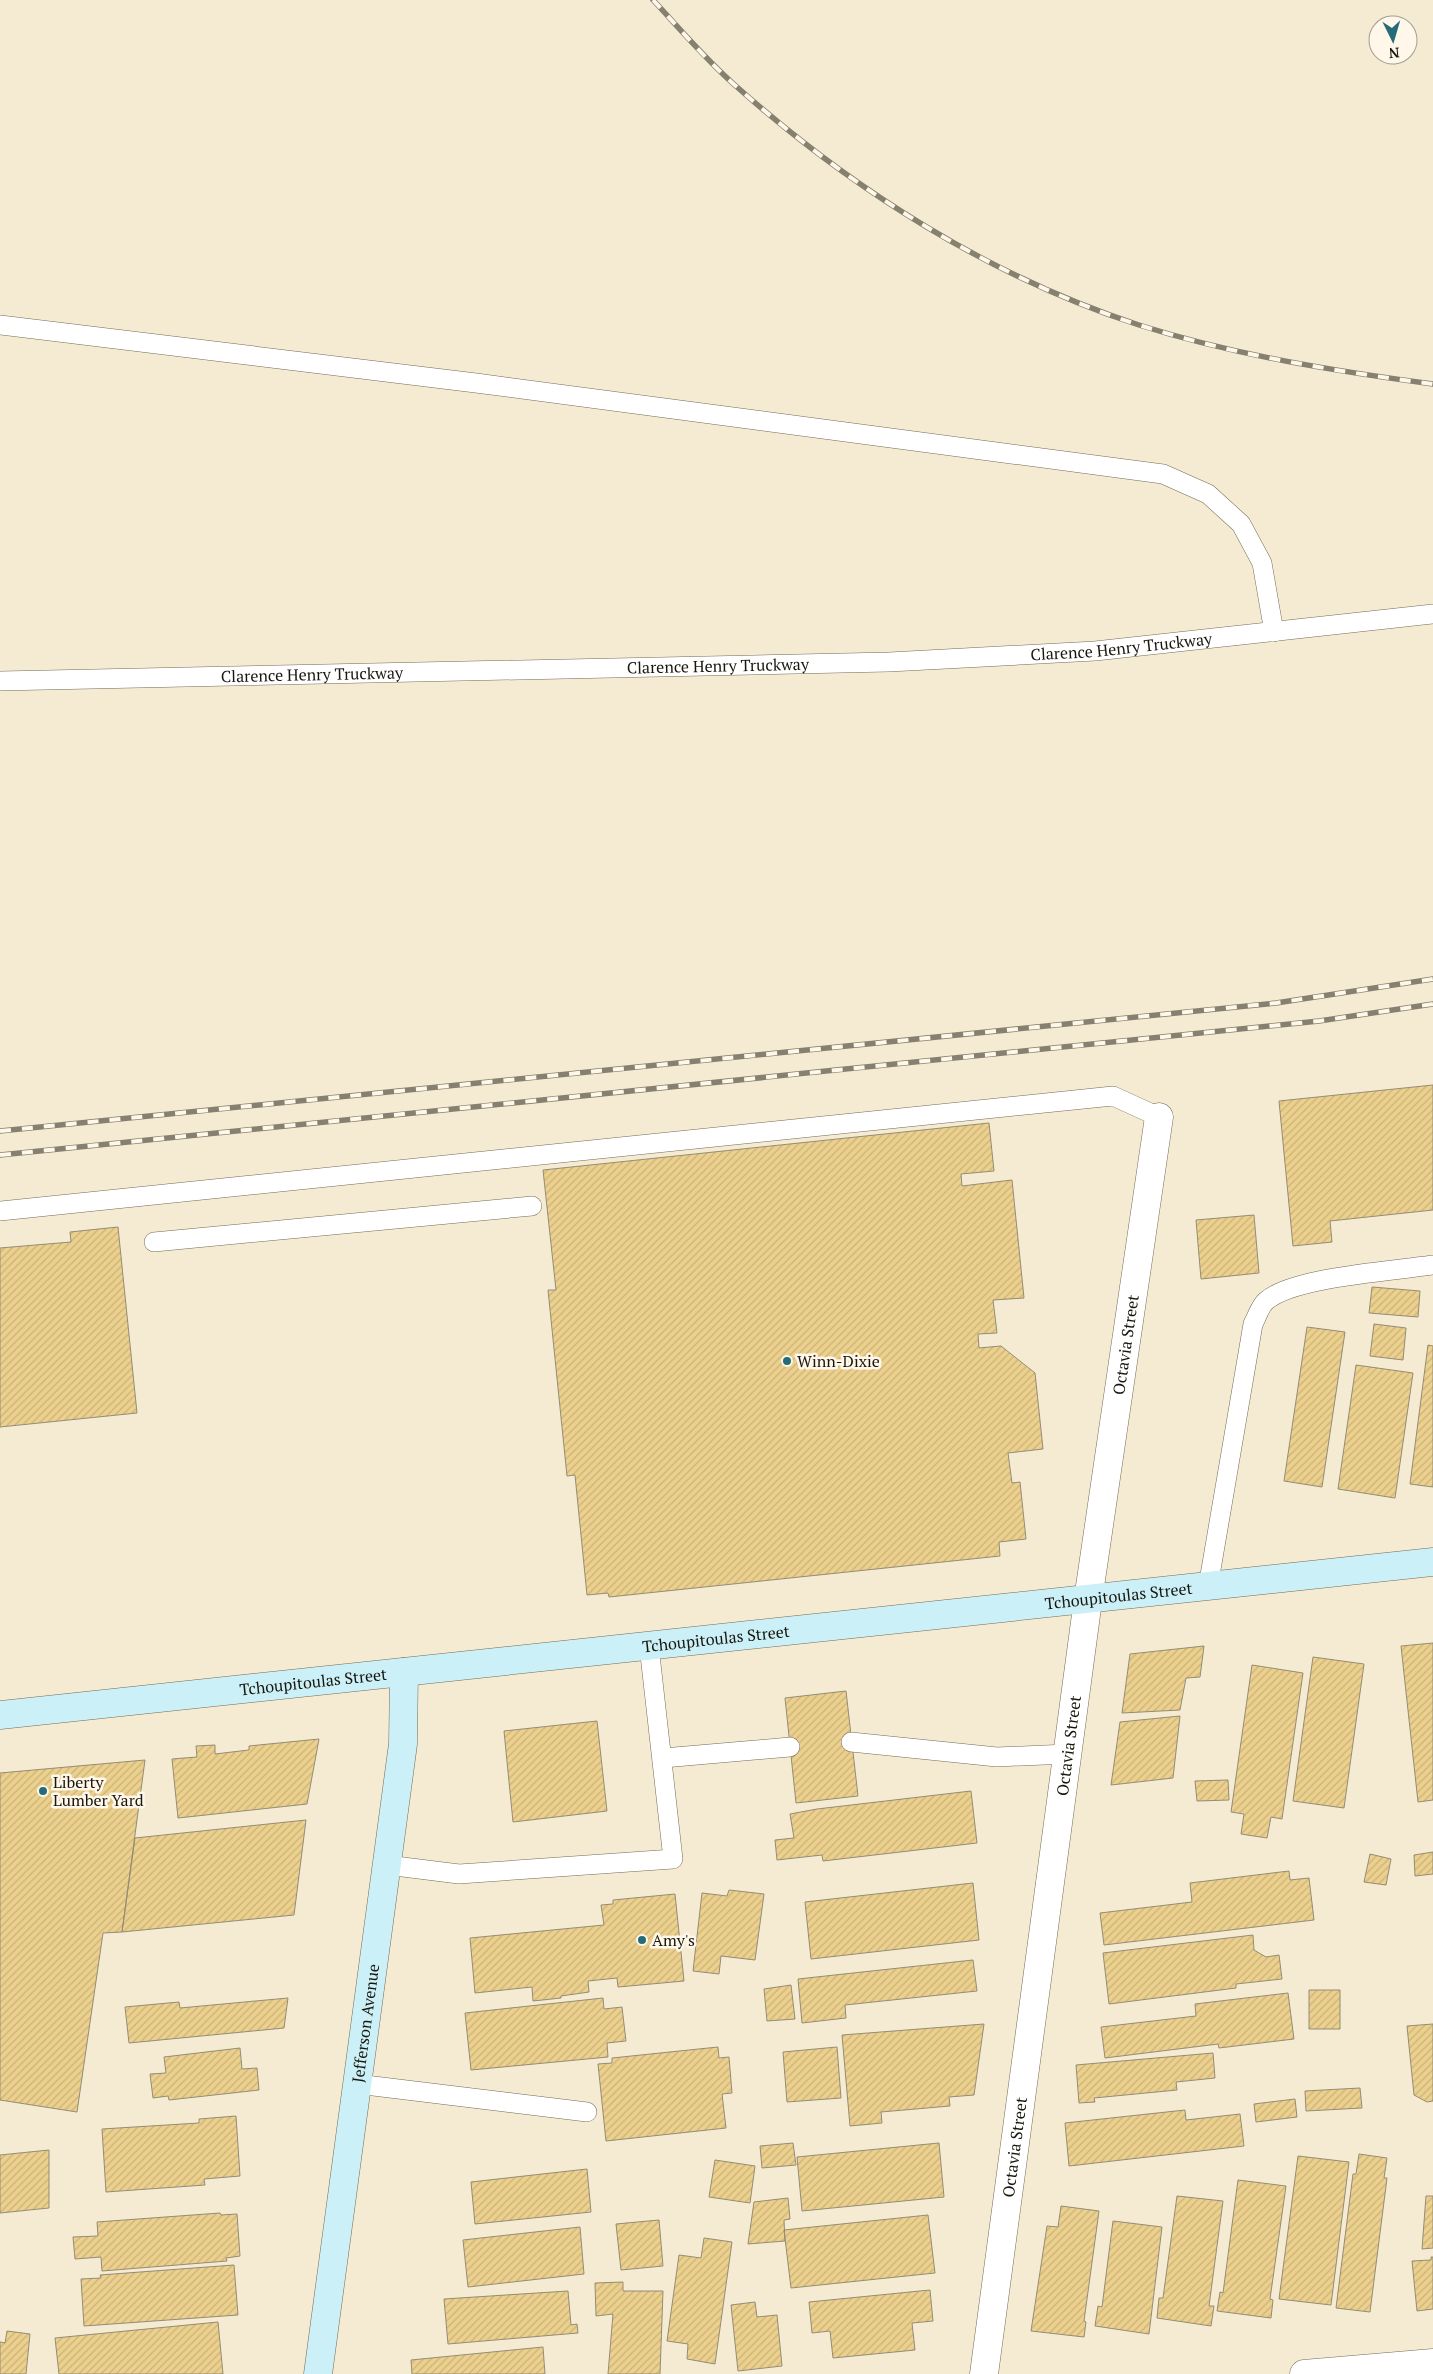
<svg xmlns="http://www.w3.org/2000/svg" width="1433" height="2374" font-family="'PT Serif',serif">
<defs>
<pattern id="building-hatch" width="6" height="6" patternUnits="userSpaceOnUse" patternTransform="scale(1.25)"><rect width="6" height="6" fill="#ecd08d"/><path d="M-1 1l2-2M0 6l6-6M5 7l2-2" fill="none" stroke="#cab278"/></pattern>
</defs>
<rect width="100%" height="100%" fill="#f5ebd3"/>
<path fill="url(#building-hatch)" stroke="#958c76" d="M1433,1085V1210L1330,1221L1332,1242L1293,1246L1279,1101Z
M989,1123L994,1171L961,1174L962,1186L1012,1180L1024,1298L993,1300L997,1333L978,1334L979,1348L1001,1346L1035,1373L1043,1449L1008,1453L1012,1483L1020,1482L1026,1539L999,1542L1000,1556L609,1597L608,1593L587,1595L575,1475L567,1476L548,1290H556L543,1170Z
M1254,1215L1259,1273L1201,1279L1196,1220Z
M118,1227L137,1413L0,1427V1248L71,1242L70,1232Z
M1372,1287L1420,1291L1418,1317L1369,1313Z
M1374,1324L1406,1328L1403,1360L1370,1356Z
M1307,1327L1345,1332L1322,1487L1284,1481Z
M1428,1345L1433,1346V1487L1410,1484Z
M1356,1365L1413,1373L1395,1498L1338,1489Z
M1433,1643V1800L1418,1802L1401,1646Z
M1204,1646L1200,1677L1186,1678L1180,1710L1122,1713L1130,1654Z
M1313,1657L1364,1664L1344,1808L1293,1801Z
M1252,1665L1303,1673L1282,1819L1271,1817L1267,1838L1241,1834L1244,1814L1231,1812Z
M846,1691L858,1796L796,1803L785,1698Z
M1180,1716L1173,1778L1111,1785L1120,1722Z
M597,1721L607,1811L513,1822L504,1731Z
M319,1739L307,1804L178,1818L172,1759L197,1757L196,1746L215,1745V1754L249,1750V1746Z
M145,1760L122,1932L103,1933L77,2112L0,2100V1773Z
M1228,1780L1229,1800L1197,1801L1195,1781Z
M971,1791L977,1843L823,1861L822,1855L777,1860L775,1840L794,1838L790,1814L817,1809Z
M306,1820L294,1915L122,1932L135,1838Z
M1433,1852V1874L1415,1876L1414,1855Z
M1370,1854L1391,1859L1386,1885L1364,1882Z
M1289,1871L1290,1880L1309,1878L1314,1920L1104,1945L1100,1913L1192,1902L1190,1883Z
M973,1883L979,1940L811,1959L805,1902Z
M729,1890L764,1894L755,1960L721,1956L719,1974L693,1971L702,1893L727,1896Z
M675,1894L684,1981L618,1987L617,1978L588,1981L589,1992L561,1996V1998L533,2001L532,1987L475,1993L470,1938L604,1925L601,1905L613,1904V1900Z
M1253,1935L1254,1950L1266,1957L1279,1955L1282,1979L1236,1984V1988L1109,2004L1103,1953Z
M973,1960L977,1991L845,2005L846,2018L802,2023L798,1979Z
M791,1985L795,2019L767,2021L764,1989Z
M1309,1990H1340V2029H1309Z
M1288,1993L1294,2039L1219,2048L1218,2044L1105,2058L1101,2027L1196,2016L1195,2004Z
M288,1998L284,2028L129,2043L125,2007L179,2002L180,2008Z
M603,1998L604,2009L622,2007L626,2041L607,2043L608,2057L471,2070L465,2013Z
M984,2024L974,2095L949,2097L950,2106L881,2112L882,2123L850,2126L842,2035Z
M1433,2024V2101L1427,2102L1414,2095L1407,2026Z
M718,2047L719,2058L729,2057L732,2093L722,2094L726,2128L606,2141L598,2064L612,2063V2058Z
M837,2047L841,2098L787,2102L783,2052Z
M240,2048L242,2069L257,2068L259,2090L169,2100L168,2096L153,2098L150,2074L166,2073L164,2057Z
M1213,2053L1215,2078L1176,2082L1177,2090L1094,2098L1095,2102L1079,2103L1076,2065Z
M1360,2088L1362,2108L1306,2111L1305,2091Z
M1295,2099L1297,2117L1256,2122L1254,2104Z
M1185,2110L1186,2120L1240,2114L1244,2146L1069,2166L1065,2123Z
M236,2116L240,2176L204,2179L205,2185L106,2192L102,2129L199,2123V2119Z
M793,2143L796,2165L762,2168L760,2146Z
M939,2143L944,2197L802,2211L797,2157Z
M49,2150V2208L0,2213V2155Z
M1359,2154L1387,2158L1384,2178H1387L1370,2312L1336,2308L1353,2174H1356Z
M1298,2156L1349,2162L1331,2305L1279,2299Z
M715,2160L755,2166L750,2203L709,2197Z
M587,2169L591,2212L475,2224L471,2182Z
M1238,2180L1286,2186L1270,2299L1273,2300L1271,2318L1217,2311L1220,2292L1223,2293Z
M1177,2196L1223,2201L1209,2306H1214L1211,2326L1157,2318L1159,2298H1163Z
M1426,2196H1433V2248L1422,2249Z
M788,2198L790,2219L784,2220L785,2241L748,2244L754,2202Z
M1061,2206L1099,2211L1084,2321L1086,2322L1084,2337L1031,2331L1047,2226L1058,2227Z
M220,2213L221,2215L237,2214L240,2256L226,2258L227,2261L102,2271L101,2257L75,2259L73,2237L98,2236L97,2222Z
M928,2215L935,2273L791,2288L784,2230Z
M659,2220L663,2266L621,2270L616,2224Z
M1113,2221L1162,2227L1149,2334L1095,2326L1098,2306L1102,2307Z
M580,2227L584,2274L468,2287L463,2240Z
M704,2238L732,2242L715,2364L687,2359L688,2344L667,2341L679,2255L701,2258Z
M1431,2257H1433V2309L1417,2311L1412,2261L1431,2260Z
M234,2265L238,2315L84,2326L81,2279L101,2278L100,2275Z
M623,2282V2291H663L660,2374H608L613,2314L596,2316L595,2283Z
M930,2290L933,2321L912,2323L915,2350L833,2358L830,2331L812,2333L809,2302Z
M568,2291L571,2325L577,2324L578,2333L448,2344L444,2299Z
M755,2302L757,2317L777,2315L782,2366L738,2371L731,2305Z
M218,2322L223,2374H59L55,2338Z
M7,2331L30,2334L26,2374H0V2342L5,2343Z
M543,2347L545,2374H412L411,2360Z"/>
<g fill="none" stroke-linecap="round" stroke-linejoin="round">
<g stroke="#746b56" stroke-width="20">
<g id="lane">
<path d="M0,325L476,383L1163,474L1208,494L1241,524L1262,563L1274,632"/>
<path id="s1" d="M0,681L889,662L1095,651L1433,614"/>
<path d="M0,1211L1113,1096L1159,1117"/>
<path d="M154,1242L532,1206"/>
<path d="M1208,1587L1253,1324C1257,1317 1260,1306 1266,1301C1293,1277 1394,1271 1433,1265"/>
<path d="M851,1742L997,1757L1068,1754"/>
<path d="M663,1758L790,1747"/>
<path d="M387,1865L459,1874L673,1859L649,1646"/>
<path d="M357,2084L587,2112"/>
</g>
</g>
<g stroke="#746b56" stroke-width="29">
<g id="street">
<path id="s2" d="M984,2374L1088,1600L1159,1117"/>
<path d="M1304,2374L1433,2363"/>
</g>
</g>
<g stroke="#746b56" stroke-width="29">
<g id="secondary">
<path id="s3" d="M0,1715L1433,1562"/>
<path id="s4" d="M318,2374L403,1744L404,1672"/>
</g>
</g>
<use href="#lane" stroke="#fff" stroke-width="19"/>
<use href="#street" stroke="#fff" stroke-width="28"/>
<use href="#secondary" stroke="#cbf0f7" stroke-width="28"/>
<g stroke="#86806f" stroke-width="5.5">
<path id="rail" d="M653,0C680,29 707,61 737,87C853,190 991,277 1139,325C1234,355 1334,371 1433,384
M0,1131L1276,1003L1433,979
M0,1155L1319,1021L1433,1004"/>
</g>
<use href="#rail" stroke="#fff8ea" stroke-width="4" stroke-dasharray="11" stroke-linecap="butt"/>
</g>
<g fill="#246c78" stroke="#fff8ea" stroke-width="2">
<circle cx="787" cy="1361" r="5"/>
<circle cx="43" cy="1791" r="5"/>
<circle cx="642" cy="1940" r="5"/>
</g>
<g text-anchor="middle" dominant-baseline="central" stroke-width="5" stroke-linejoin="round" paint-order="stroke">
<g font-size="16" fill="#19160d" stroke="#fff8ea">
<text stroke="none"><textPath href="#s1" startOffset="1122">Clarence Henry Truckway</textPath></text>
<text stroke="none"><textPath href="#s1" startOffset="718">Clarence Henry Truckway</textPath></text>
<text stroke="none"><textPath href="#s1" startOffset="312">Clarence Henry Truckway</textPath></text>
<text stroke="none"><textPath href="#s2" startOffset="1039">Octavia Street</textPath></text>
<text stroke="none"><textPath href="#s3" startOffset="1125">Tchoupitoulas Street</textPath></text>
<text stroke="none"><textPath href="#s3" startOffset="720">Tchoupitoulas Street</textPath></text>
<text stroke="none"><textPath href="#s3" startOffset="315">Tchoupitoulas Street</textPath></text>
<text stroke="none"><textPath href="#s2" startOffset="634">Octavia Street</textPath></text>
<text stroke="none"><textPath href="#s4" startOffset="354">Jefferson Avenue</textPath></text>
<text stroke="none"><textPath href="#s2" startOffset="229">Octavia Street</textPath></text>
</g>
<g font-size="16" fill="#19160d" stroke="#fff8ea" text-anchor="start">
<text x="797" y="1361">Winn-Dixie</text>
<text x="53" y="1782">Liberty<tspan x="53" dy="18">Lumber Yard</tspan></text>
<text x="652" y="1940">Amy's</text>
</g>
</g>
<g transform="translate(1393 40) rotate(175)"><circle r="24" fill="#fff8ea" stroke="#a39e92"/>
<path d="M0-4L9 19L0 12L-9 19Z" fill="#246c78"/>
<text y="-8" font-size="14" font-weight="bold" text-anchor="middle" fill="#19160d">N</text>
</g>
</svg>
